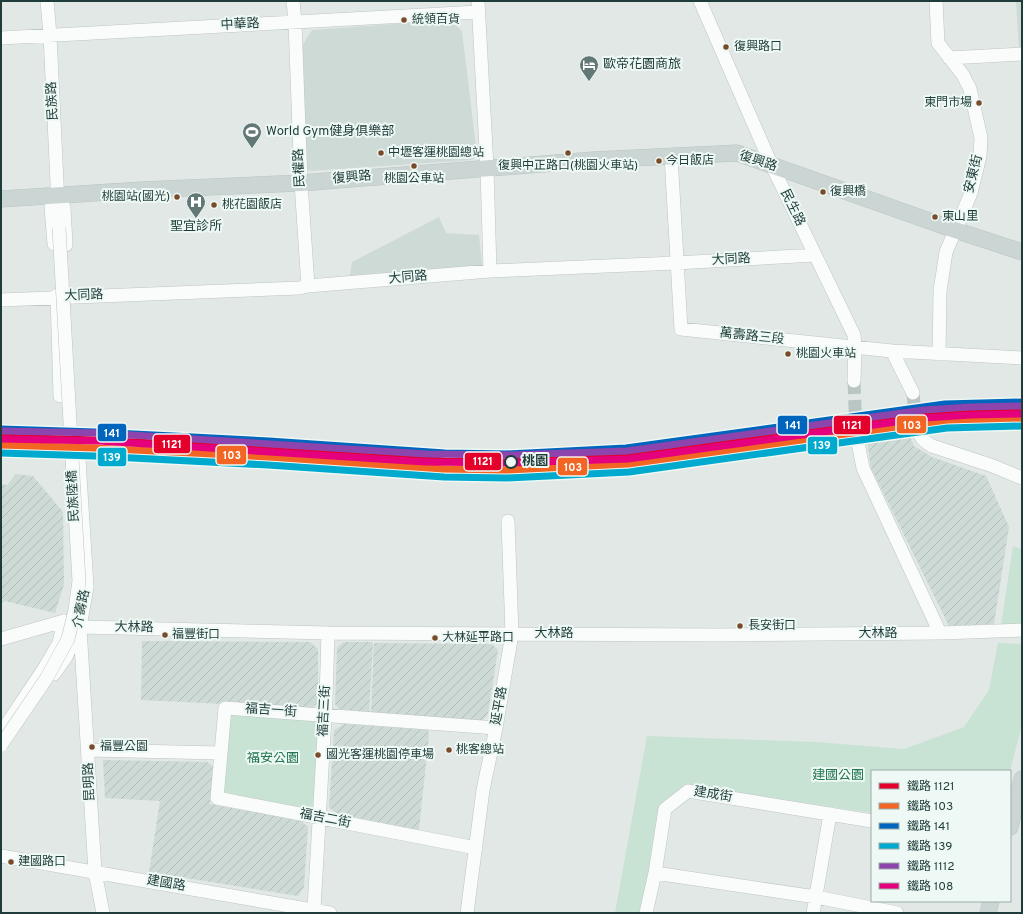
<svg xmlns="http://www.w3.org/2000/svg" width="1023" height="914" font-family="Overpass,'Noto Sans TC',sans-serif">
<defs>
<pattern id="industrial-furrows" width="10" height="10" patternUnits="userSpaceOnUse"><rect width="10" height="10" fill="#cedad6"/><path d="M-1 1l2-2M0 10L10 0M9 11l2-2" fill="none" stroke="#b0bcb8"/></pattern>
</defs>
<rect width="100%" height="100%" fill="#e1e8e6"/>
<path fill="#cedad6" d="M1016,1H1022V51H1019Z
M449,20L462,31L477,155L472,160L310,171L304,166L302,46L312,30Z
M439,217L446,233L479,235L482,265L478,273L349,282L352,262Z"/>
<path fill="url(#industrial-furrows)" d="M904,422L914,446L932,457L986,476L1009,527L994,624L949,626L871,468L865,427Z
M16,474L33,476L63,512L64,584L55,613L5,601L1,604V484L7,485Z
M142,641L310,642L318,649V703L311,708L141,700Z
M343,642H372L373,644L369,712L339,709L335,704L337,648Z
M374,643L492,644L498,650L488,714L482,721L371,712Z
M344,724L428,730L429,735L419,830L337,814L329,807L334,730Z
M103,760L207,762L213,766L210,804L301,821L308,827L304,887L298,896L149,872L160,801L105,798Z"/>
<path fill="#c8e3d4" d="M1013,546L1022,549V625H1001Z
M998,643L1022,644V725L1010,771H872V813L688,785L661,805L642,913H615L647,736L816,742L904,749L964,727L989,690Z
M228,711L319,718L315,814L220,792Z"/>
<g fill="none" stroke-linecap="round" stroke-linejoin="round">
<path stroke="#bac6c3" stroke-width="13" stroke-dasharray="13 6" stroke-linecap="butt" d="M854,381L856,433
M913,393L916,426"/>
<g stroke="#bec5c3" stroke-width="14">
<path id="minor" d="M47,1L50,35L58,204
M293,1L295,22L301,183L308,286
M478,1L487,168L490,271
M700,1L772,166L854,335L855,348L854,381
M936,1L938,43L963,75L970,89L981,138L980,156L971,193L946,252L940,291L939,354
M1,38L479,12
M949,58L1022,54
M671,156L681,329L892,351L1022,358
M54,244L51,207L58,200L64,207L66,245
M57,295L60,396
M1,300L299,288L308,286L490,271L676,263L815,255
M892,351L913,393
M916,426C919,436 923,441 932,446L993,466L1022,478
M856,433L863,468L940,633
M64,621L80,627L328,633L719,635L940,633L1022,630
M80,628L95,872L103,913
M1,639L64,621
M54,674L66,657L80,627L87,587L78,443
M1,733L45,667L59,643L64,621
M88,750L220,753
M476,848L217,798L225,708L496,728
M1,856L330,913
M655,873L816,897L897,913
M314,909L326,699L328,633
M467,913L483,790L496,728L512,634L508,521
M646,913L655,873L665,809L688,791L872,821
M813,913L830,814"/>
</g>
<g stroke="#bbc5c3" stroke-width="17">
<path id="major" d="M1,199L141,190L301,183L593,160L737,153L955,230L1022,252
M1010,827L1022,779
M988,913L991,901"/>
</g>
<use href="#minor" stroke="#fafcfb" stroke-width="13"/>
<use href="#major" stroke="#cbd5d4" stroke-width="16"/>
<g stroke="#bec5c3" stroke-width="14" stroke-linecap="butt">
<path id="minor-bridge" d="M1,745L46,679L68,639L75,610L79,581L59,228"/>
</g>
<use href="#minor-bridge" stroke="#fafcfb" stroke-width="13"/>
<g stroke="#eef8f4" stroke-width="10">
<path id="rail-1" d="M1,437L95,440L269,449L445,461L506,462L627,456L946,412L1022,410"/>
</g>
<g stroke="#eef8f4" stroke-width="10">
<path id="rail-2" d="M1,445L95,448L269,457L444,469L506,470L628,464L947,420L1022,418"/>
</g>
<g stroke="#eef8f4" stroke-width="10">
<path id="rail-3" d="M1,429L95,432L269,441L445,453L506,454L626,448L945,404L1022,402"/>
</g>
<g stroke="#eef8f4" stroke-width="10">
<path id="rail-4" d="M1,453L94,456L268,465L444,477L507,478L629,472L947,428L1022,426"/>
</g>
<g stroke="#eef8f4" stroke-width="10">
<path id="rail-5" d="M1,431L99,433L426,454L511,455L627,451L924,410L971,407L1022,406"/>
</g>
<g stroke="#eef8f4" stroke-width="10">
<path id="rail-6" d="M1,439L99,441L425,462L511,463L628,459L925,418L971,415L1022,414"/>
</g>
<use href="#rail-1" stroke="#e4002b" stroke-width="7"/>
<use href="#rail-2" stroke="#f26522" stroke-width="7"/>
<use href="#rail-3" stroke="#0065bd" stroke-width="7"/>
<use href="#rail-4" stroke="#00a9ce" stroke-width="7"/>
<use href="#rail-5" stroke="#8e44ad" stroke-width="7"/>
<use href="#rail-6" stroke="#e5007d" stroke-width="7"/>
</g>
<defs>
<g id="hotel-pin" transform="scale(1)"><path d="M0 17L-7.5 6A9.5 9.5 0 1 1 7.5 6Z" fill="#627876" stroke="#eef8f4"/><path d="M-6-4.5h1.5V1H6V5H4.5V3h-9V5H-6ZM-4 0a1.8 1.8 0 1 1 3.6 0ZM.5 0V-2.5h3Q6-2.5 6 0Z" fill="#fff"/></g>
<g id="stadium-pin" transform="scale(1)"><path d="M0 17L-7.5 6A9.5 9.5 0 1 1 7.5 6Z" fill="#627876" stroke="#eef8f4"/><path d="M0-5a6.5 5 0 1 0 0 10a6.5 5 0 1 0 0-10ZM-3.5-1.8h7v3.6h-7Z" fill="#fff"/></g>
<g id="hospital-pin" transform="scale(1)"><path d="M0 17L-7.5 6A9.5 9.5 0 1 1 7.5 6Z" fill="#627876" stroke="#eef8f4"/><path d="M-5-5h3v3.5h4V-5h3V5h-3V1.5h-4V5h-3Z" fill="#fff"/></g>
</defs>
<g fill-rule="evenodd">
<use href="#hotel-pin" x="589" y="65"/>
<use href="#stadium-pin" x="252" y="132"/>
<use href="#hospital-pin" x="196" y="202"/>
</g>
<g fill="#7a4b2a" stroke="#eef8f4" stroke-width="1.5">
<circle cx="404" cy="20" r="3.5"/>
<circle cx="726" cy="47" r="3.5"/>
<circle cx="979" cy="103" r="3.5"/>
<circle cx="381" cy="153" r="3.5"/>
<circle cx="568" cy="153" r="3.5"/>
<circle cx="659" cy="161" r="3.5"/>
<circle cx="414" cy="166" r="3.5"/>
<circle cx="823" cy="192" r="3.5"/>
<circle cx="177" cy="197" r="3.5"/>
<circle cx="214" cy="205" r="3.5"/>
<circle cx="935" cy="217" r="3.5"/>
<circle cx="788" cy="354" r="3.5"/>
<circle cx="740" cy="626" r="3.5"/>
<circle cx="165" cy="635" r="3.5"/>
<circle cx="435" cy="638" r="3.5"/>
<circle cx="92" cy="747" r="3.5"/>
<circle cx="449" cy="750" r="3.5"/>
<circle cx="318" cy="755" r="3.5"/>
<circle cx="11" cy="862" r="3.5"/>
</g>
<circle fill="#eef8f4" stroke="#1e3c39" stroke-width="2" cx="511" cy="462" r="6"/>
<g text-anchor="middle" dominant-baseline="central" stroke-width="4" stroke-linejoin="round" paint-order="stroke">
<g font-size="12" fill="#1e3c39" stroke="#eef8f4" text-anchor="start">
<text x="412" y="20">統領百貨</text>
<text x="734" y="47">復興路口</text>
<text x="972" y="103" text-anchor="end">東門市場</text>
<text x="388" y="153">中壢客運桃園總站</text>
<text x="666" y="161">今日飯店</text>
<text x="568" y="166" text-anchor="middle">復興中正路口(桃園火車站)</text>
<text x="414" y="179" text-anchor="middle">桃園公車站</text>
<text x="830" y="192">復興橋</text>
<text x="170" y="197" text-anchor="end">桃園站(國光)</text>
<text x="222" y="205">桃花園飯店</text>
<text x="942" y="217">東山里</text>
<text x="796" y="354">桃園火車站</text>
<text x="748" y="626">長安街口</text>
<text x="172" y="635">福豐街口</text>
<text x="442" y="638">大林延平路口</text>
<text x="100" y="747">福豐公園</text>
<text x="456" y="750">桃客總站</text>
<text x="326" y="755">國光客運桃園停車場</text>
<text x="18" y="862">建國路口</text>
</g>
<g font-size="13" fill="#1e3c39" stroke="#eef8f4">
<text transform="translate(240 25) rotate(-3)">中華路</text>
<text transform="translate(53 101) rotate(-93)">民族路</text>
<text transform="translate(758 162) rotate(18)">復興路</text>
<text transform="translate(300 168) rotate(-93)">民權路</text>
<text transform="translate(974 174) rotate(-76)">安東街</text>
<text transform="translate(352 178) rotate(-5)">復興路</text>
<text transform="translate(792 208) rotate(64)">民生路</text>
<text transform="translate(731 260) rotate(-3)">大同路</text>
<text transform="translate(408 278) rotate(-5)">大同路</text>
<text transform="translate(84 296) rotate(-2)">大同路</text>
<text transform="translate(752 337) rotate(6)">萬壽路三段</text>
<text transform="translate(74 496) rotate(-93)">民族陸橋</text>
<text transform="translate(82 609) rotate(-78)">介壽路</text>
<text transform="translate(134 628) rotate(1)">大林路</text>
<text x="554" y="634">大林路</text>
<text x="878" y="634">大林路</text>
<text transform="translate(500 706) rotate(-80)">延平路</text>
<text transform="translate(271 711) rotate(4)">福吉一街</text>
<text transform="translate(325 711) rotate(-87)">福吉三街</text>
<text transform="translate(90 782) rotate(-93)">昆明路</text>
<text transform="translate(713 795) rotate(9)">建成街</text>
<text transform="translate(325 819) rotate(11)">福吉二街</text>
<text transform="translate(166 884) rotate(10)">建國路</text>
</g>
<g font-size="13" fill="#1e3c39" stroke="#eef8f4" text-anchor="start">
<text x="603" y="65">歐帝花園商旅</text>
<text x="266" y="132">World Gym健身俱樂部</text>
<text x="196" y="227" text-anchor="middle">聖宜診所</text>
</g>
<g font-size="13" font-weight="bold" fill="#1e3c39" stroke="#eef8f4" text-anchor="start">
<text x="522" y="462">桃園</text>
</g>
<g font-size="13" fill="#247751" stroke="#eef8f4">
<text x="273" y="759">福安公園</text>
<text x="838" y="776">建國公園</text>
</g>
</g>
<g stroke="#eef8f4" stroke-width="1.5">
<rect x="896" y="415" width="31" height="19" rx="4" fill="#f26522"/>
<rect x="833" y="415" width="38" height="20" rx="4" fill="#e4002b"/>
<rect x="777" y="415" width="31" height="20" rx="4" fill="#0065bd"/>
<rect x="97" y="423" width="30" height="19" rx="4" fill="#0065bd"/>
<rect x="153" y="434" width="38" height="20" rx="4" fill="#e4002b"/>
<rect x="807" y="436" width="31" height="19" rx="4" fill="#00a9ce"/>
<rect x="216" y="445" width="31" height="20" rx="4" fill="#f26522"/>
<rect x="97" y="447" width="30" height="20" rx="4" fill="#00a9ce"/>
<rect x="464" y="452" width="38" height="19" rx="4" fill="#e4002b"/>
<rect x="557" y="457" width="31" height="19" rx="4" fill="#f26522"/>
</g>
<g font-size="11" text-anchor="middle" font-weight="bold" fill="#fff">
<text x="912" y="429">103</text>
<text x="852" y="429">1121</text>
<text x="793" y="429">141</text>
<text x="112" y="437">141</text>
<text x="172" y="448">1121</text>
<text x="822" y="449">139</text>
<text x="232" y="459">103</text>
<text x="112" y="461">139</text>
<text x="483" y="465">1121</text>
<text x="573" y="471">103</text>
</g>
<rect width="1023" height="914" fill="none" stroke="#1e3c39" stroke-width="4"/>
<rect x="871" y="770" width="140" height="132" fill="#eef8f4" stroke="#9bada9"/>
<rect x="879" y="783" width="20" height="6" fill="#e4002b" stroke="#9bada9"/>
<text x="907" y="790" font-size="12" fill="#1e3c39">鐵路 1121</text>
<rect x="879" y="803" width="20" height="6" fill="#f26522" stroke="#9bada9"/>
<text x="907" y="810" font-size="12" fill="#1e3c39">鐵路 103</text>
<rect x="879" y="823" width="20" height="6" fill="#0065bd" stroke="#9bada9"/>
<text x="907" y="830" font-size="12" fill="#1e3c39">鐵路 141</text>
<rect x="879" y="843" width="20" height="6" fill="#00a9ce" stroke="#9bada9"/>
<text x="907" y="850" font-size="12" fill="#1e3c39">鐵路 139</text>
<rect x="879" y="863" width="20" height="6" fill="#8e44ad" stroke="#9bada9"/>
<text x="907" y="870" font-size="12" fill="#1e3c39">鐵路 1112</text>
<rect x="879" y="883" width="20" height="6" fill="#e5007d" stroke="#9bada9"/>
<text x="907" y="890" font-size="12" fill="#1e3c39">鐵路 108</text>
</svg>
